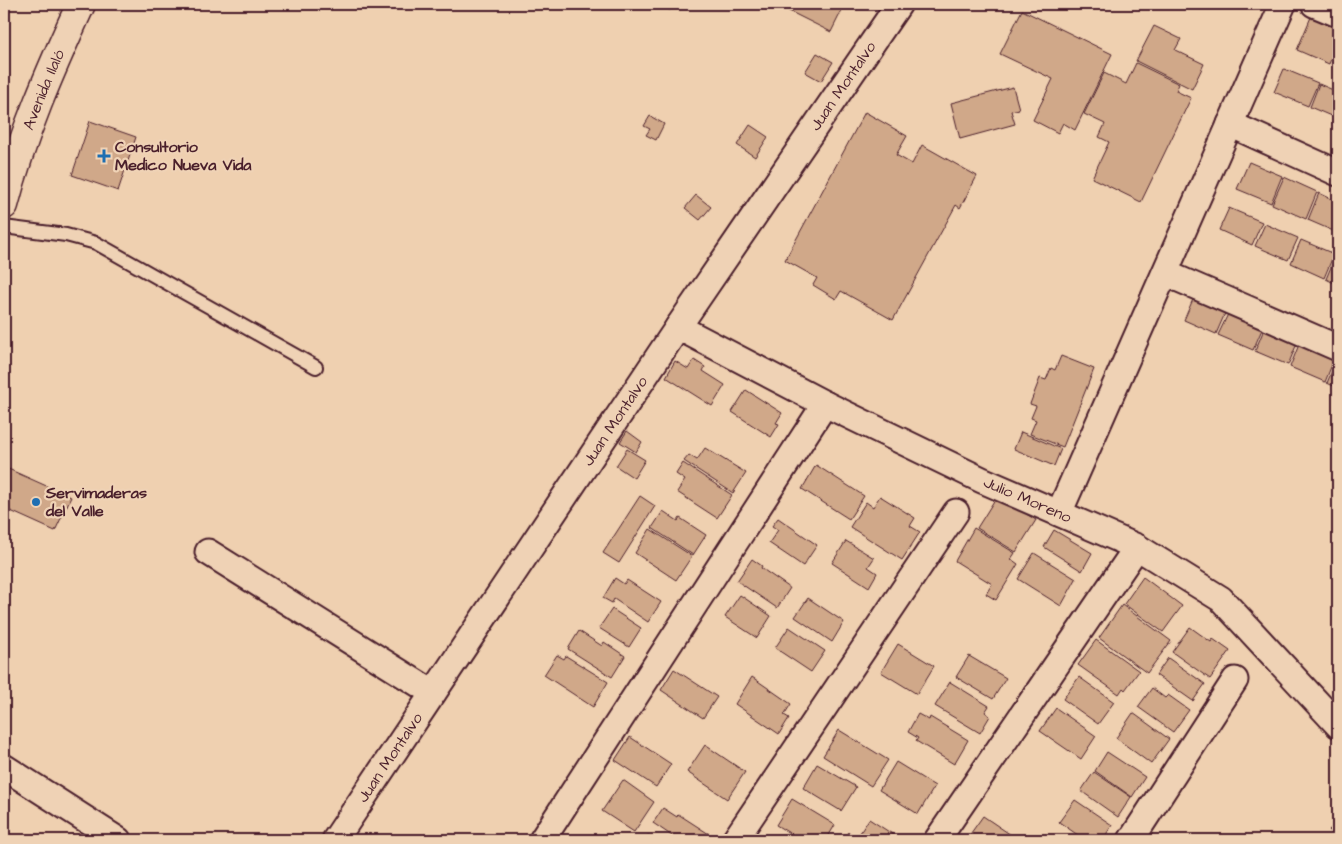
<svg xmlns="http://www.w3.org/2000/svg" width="1342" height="844" font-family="'Architects Daughter',sans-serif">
<rect width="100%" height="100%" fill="#efd0b0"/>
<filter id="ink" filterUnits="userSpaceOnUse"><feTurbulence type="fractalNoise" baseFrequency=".02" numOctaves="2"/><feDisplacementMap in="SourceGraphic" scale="10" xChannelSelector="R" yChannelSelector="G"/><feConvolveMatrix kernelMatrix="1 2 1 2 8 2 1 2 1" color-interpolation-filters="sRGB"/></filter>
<g filter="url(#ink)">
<path fill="#d0a889" stroke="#4a1f2b" d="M656,4H676L670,10L656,6Z
M775,4H845L831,32Z
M1022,10L1112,54L1075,130L1063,123L1058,133L1033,120L1053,79L1000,54Z
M1311,17L1338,29V42L1329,64L1297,50Z
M1154,26L1181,39L1175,50L1204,64L1192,89L1136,61Z
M817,53L833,62L821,81L805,72Z
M1338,53V67L1333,65Z
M1136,63L1179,84L1176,91L1191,98L1141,202L1092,178L1109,142L1099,137L1105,124L1084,114L1104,73L1126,84Z
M1284,69L1318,83L1308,106L1274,92Z
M1319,84L1338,92V119L1310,107Z
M1013,87L1019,109L1011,111L1015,124L960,139L951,103Z
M865,112L907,136L896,155L912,164L922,145L977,176L960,208L956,205L893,320L841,291L836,299L813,285L817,278L785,260Z
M650,116L664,124L656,140L646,135L650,129L644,126Z
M90,121L136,137L118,191L72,175Z
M750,125L768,137L755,157L737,145Z
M1249,162L1282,176L1271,203L1237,189Z
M1284,177L1317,192L1306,219L1272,204Z
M1319,193L1338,202V233L1308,220Z
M696,195L711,207L700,220L685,208Z
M1229,208L1262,222L1252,245L1219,230Z
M1265,224L1298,238L1288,260L1255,246Z
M1301,240L1334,254L1324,278L1291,263Z
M1336,255L1338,256V285L1326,279Z
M1194,297L1226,311L1216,334L1184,320Z
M1229,312L1263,327L1253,350L1218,335Z
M1265,327L1298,341L1288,365L1255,351Z
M1300,342L1335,357L1325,382L1290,367Z
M1061,356L1094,369L1063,447L1030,434L1036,420L1031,418L1036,406L1030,404L1040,378L1046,380L1051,368L1055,370Z
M1337,359H1338V388L1327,383Z
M694,360L705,367L703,371L725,385L712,406L666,377L675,361L688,369Z
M746,390L782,413L776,423L779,424L771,437L732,412Z
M627,431L642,442L636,452L620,442Z
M1021,432L1061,449L1054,466L1014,449Z
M705,448L746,473L733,493L684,461L689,455L697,460Z
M627,449L645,460L634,478L616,466Z
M683,463L732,495L717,518L677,492L685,480L676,474Z
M816,465L864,496L849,519L802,489Z
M4,467L71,497L55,531L4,508Z
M640,496L655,506L619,563L603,553Z
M880,496L915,518L910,526L920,532L902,560L850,527L866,502L873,507Z
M997,496L1036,520L1016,552L977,528Z
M663,511L678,521L680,518L706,535L693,555L652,528Z
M778,518L817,545L803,566L769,543L778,530L772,526Z
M974,528L1015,553L1011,559L1018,564L996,600L986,594L992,584L955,561Z
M650,529L692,556L676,580L635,553Z
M1054,530L1092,553L1082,571L1044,547Z
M846,541L874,558L868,567L877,573L869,587L832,563Z
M1034,553L1076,579L1061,606L1018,579Z
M752,559L762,566L761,568L790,588L777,608L737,581Z
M1143,577L1182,606L1163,632L1124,604Z
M615,578L624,584L627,580L661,602L648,622L614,599L612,603L603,598Z
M740,595L771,616L757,638L725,617Z
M808,598L844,622L832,642L795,617Z
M1122,605L1171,641L1147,673L1099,638Z
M612,609L641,628L629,647L599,628Z
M789,627L825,651L811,672L775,648Z
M1190,627L1211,642L1213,639L1230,651L1210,679L1172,652Z
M579,631L602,646L604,642L625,656L612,677L568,649Z
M1096,640L1139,671L1125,690L1123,688L1119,694L1078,665Z
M898,644L934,666L917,694L881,672Z
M557,655L564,659L566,656L608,682L593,707L544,675Z
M969,656L1006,678L993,699L956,677Z
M1168,658L1205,684L1193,701L1156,675Z
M674,669L717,697L703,718L661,690Z
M752,677L791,704L784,715L789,718L779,734L735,704Z
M1079,677L1114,702L1098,724L1063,699Z
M950,682L989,706L985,712L990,716L980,733L935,706Z
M1152,688L1165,698L1168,695L1189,710L1173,732L1138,707Z
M1056,708L1096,736L1081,759L1040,731Z
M1133,713L1169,739L1151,764L1116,738Z
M918,714L929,720L930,717L968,740L954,764L916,741L918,738L908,732Z
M839,730L888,760L871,786L823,756Z
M630,737L671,764L656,787L615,760Z
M705,745L745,772L727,799L687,772Z
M1107,752L1145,777L1132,797L1095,771Z
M896,762L935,786L918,814L879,790Z
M817,764L856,787L841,811L803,788Z
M1094,772L1131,797L1118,817L1081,791Z
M623,780L654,802L634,832L602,811Z
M792,799L835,825L826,840H801L776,825Z
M1075,800L1112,825L1104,838L1107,840H1085L1059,822Z
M663,808L677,817L678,814L709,834L706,840H678L653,823Z
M983,816L1017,839V840H966Z
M869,819L897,837L894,840H871L860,833Z
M1338,821V839L1329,830Z
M848,832L862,840H843Z
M648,835L656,840H645Z"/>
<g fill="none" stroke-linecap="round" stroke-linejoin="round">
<g stroke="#4a1f2b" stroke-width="16">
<path id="lane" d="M4,227L66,235L96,243L316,367"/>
</g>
<g stroke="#4a1f2b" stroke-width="29">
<g id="street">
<path d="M1314,4L1338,14"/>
<path d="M1230,124L1338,173"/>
<path d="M1165,273L1338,348"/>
<path id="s1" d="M678,327L825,404L982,480L1137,547L1221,599L1338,725"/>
<path d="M1059,513L1283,4"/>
<path d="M208,552L433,693"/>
<path d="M4,767L118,840"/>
<path id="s2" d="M335,840L678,327L899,4"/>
<path d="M542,840L825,404"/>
<path d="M735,840L956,512"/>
<path d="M937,840L1137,547"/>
<path d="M1131,840L1235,680"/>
</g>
</g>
<g stroke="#4a1f2b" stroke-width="31">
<g id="secondary">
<path id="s3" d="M4,205C22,135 51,69 81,4"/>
</g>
</g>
<use href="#lane" stroke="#efd2b5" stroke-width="12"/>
<use href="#street" stroke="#efd2b5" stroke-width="25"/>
<use href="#secondary" stroke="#efd2b5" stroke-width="28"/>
</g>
</g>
<g fill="#1f6fb2" stroke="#efd2b5" stroke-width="2">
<path d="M101.5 148.5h5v5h5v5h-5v5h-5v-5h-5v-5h5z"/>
<circle cx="36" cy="502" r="5"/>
</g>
<g text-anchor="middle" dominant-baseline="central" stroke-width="4.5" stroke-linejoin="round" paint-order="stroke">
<g font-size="16" fill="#4a1f2b" stroke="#efd2b5">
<text stroke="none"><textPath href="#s2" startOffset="909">Juan Montalvo</textPath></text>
<text stroke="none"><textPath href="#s3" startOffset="122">Avenida Ilaló</textPath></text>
<text stroke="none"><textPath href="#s2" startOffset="504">Juan Montalvo</textPath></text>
<text stroke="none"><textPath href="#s1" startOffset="390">Julio Moreno</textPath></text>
<text stroke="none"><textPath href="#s2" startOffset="99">Juan Montalvo</textPath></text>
</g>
<g font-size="16" font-weight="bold" fill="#4a1f2b" stroke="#efd2b5" text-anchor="start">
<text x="115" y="147">Consultorio<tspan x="115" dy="18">Medico Nueva Vida</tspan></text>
<text x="46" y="493">Servimaderas<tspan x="46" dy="18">del Valle</tspan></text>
</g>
</g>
<rect width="1342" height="844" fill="none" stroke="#efd2b5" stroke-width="20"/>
<rect x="10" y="10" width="1322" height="824" fill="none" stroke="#4a1f2b" stroke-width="2" filter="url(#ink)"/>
</svg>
